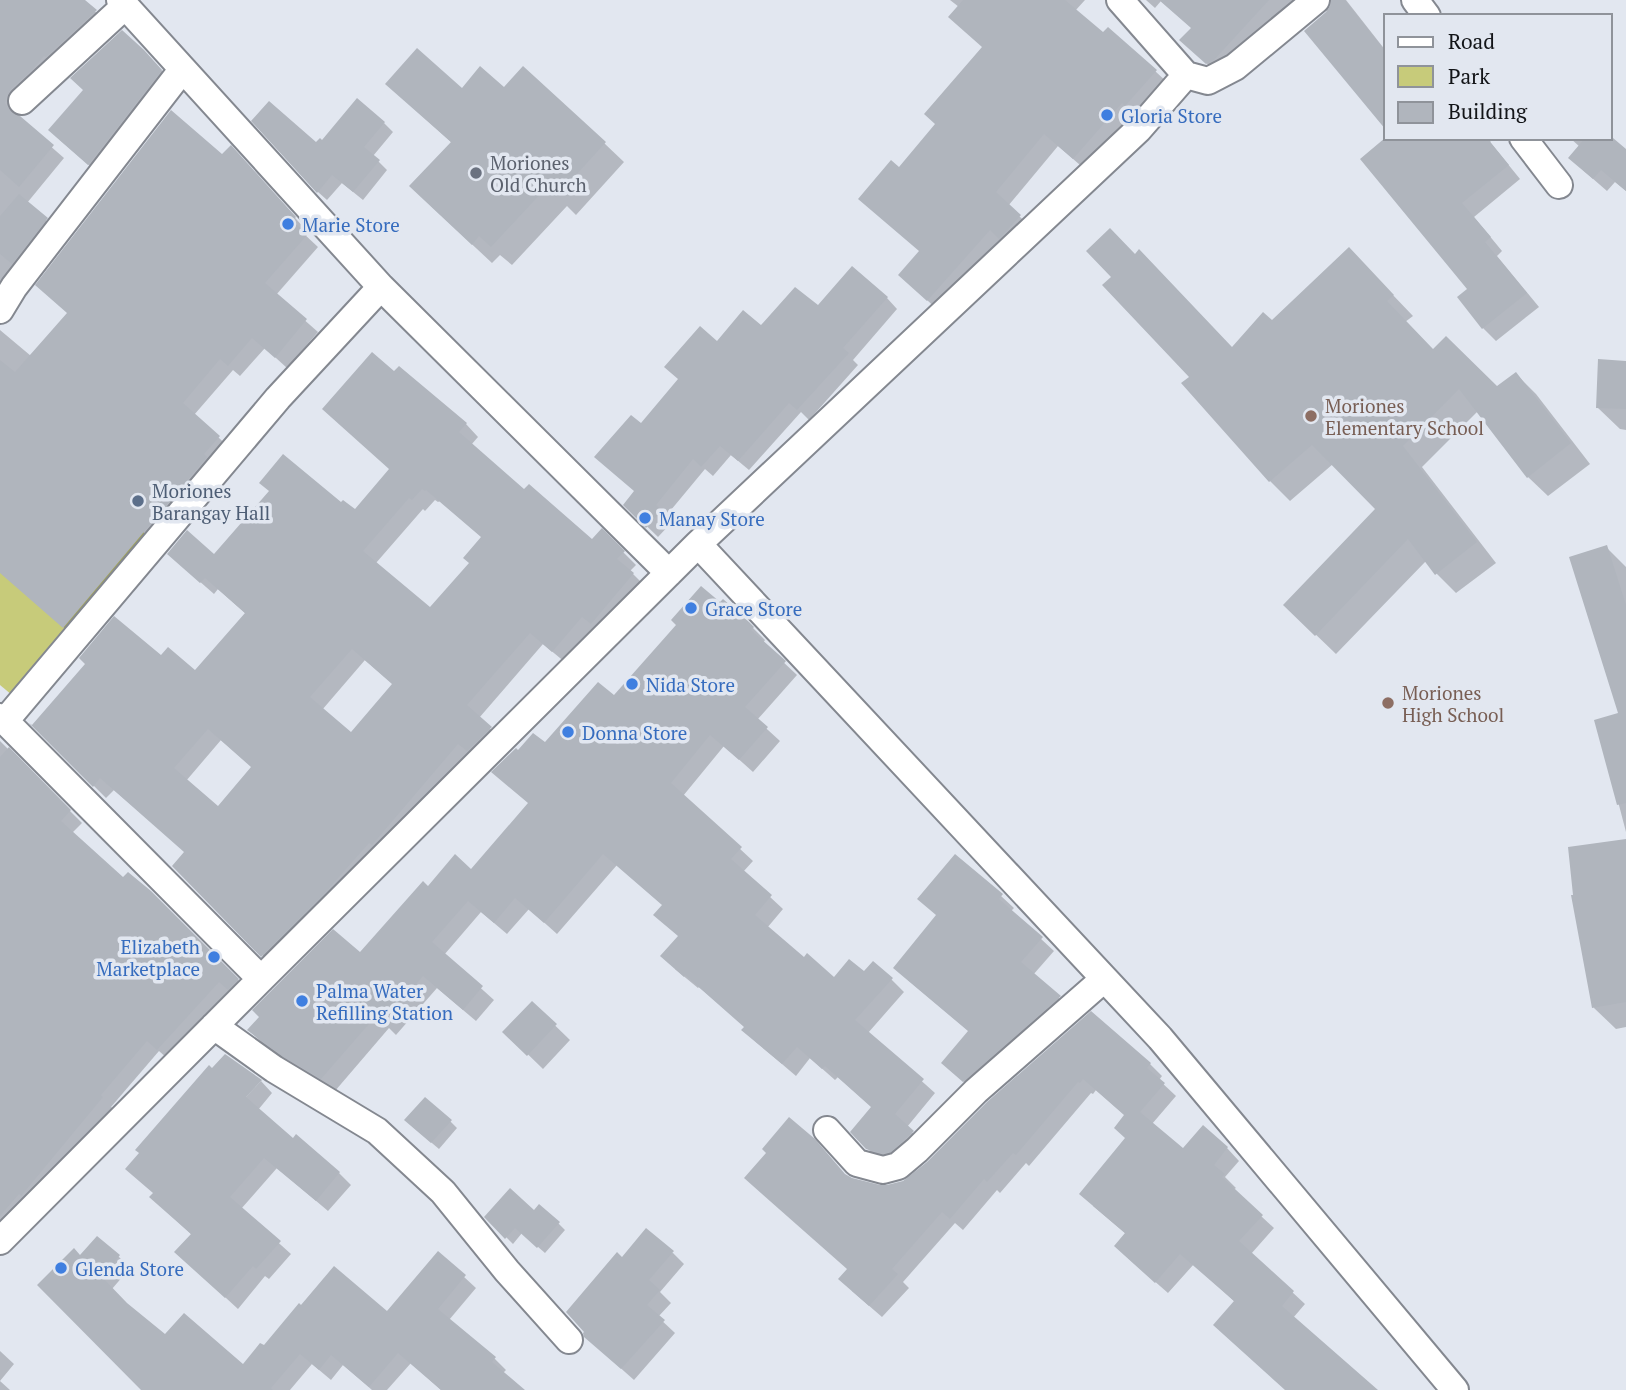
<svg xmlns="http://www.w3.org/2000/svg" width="1626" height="1390" font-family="'PT Serif',serif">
<rect width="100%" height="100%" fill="#e2e7f0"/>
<path fill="#c7cb7a" d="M0,414L149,537L12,695L0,685Z"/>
<path fill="#0003" fill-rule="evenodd" d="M0,0H82L108,23L19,108L16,116L64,158L27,203L58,231L0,298Z
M950,0H1085L1075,11L1103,35L1155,71L1169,84L1087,171L1058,146L1008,206L1033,229L941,313L900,275L921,252L937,125L984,48L959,7Z
M1146,0H1321L1221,76L1195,53L1192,28L1161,1L1155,8Z
M1333,0H1346L1386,51V127L1306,31L1327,13Z
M154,62L171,81L99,174L60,140Z
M387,84L462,90L604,143L624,162L576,215L567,206L512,265L500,255L492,263L431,206L452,143Z
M384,123L393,132L373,156L387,170L363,200L342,183L327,200L318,192L317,145Z
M1387,138H1494L1490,142L1520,179L1474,217L1502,251L1497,256L1539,307L1496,341L1483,328L1459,297L1470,289Z
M1570,138H1610L1626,151V191L1615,182L1607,191L1584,171L1571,158L1580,147Z
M223,157L242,159L306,230L303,233L318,247L276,295L318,332L287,368L265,348L240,376L233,370L194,415L231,449L76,638L0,572V330L31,356Z
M1369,270L1413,316L1405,322L1433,351L1497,389L1516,374L1536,394L1590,464L1548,496L1528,477L1478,411L1422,467L1496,563L1456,593L1437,574L1426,561L1336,654L1285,605L1378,509L1333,464L1290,501L1270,481L1233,349L1272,323Z
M887,298L897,309L853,360L858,365L809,420L801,412L749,470L731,455L713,476L705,469L666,516L672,522L658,537L625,505L636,492L641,426L717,343L818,307Z
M1626,362V430L1620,429L1598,408Z
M395,373L466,424L478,437L471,445L525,491L593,542L602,531L636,565L630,571L646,587L566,663L543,644L479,718L503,741L275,968L174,866L186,852L114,790L106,798L34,726L161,658L195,672L246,614L218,589L214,594L182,566L215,556L341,505L355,512L390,469ZM435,500L438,502L440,501L483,538L471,563L430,609L376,563L423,509L425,511ZM365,660L394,685L351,735L322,710ZM221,740L252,767L218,808L186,781Z
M1606,547L1626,567V706Z
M748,623L765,640L763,643L797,675L757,720L780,741L753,772L724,746L683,796L753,861L743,872L783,909L767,928L804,960L834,979L864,974L891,979L904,992L868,1033L935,1093L907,1127L925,1145L880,1161L867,1148L873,1108L838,1077L835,1080L810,1058L796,1076L756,1042L746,1027L699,987L698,988L675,969L679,937L664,906L617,865L557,934L529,909L507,934L481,912L444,955L494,1000L476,1021L437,988L396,1035L389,1028L335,1091L297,1068L262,1043L249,1030L361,955L428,888L471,871L530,804L519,753L545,745L614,698Z
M1626,713V832L1597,721Z
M0,741L82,823L72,833L124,879L150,892L249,991L169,1060L159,1051L111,1107L114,1109L0,1240Z
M1626,841V1027L1616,1029L1594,1008Z
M1001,896L1014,908L1011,911L1054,951L1033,975L1072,1010L977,1093L956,1075L970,1032L908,980Z
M532,1003L570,1040L543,1069L505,1032Z
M1091,1013L1150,1064L1162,1076L1159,1080L1176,1096L1152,1124L1183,1151L1227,1148L1239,1161L1225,1177L1236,1188L1233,1190L1274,1228L1251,1254L1305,1304L1293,1318L1376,1390H1286L1235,1302L1194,1264L1168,1293L1128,1258L1126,1234L1093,1206L1127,1139L1126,1116L1096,1090L1093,1094L1091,1093L1029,1166L1026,1163L1000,1193L997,1190L963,1230L955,1223L903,1282L909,1288L882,1317L852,1291L849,1269L847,1177L879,1187L903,1183L928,1163Z
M261,1081L272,1093L258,1110L293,1140L339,1173L351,1185L328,1211L277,1168L241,1209L291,1254L269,1279L265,1276L238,1309L189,1264L192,1235L151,1197Z
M450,1121L457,1128L439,1149L413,1127Z
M534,1212L558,1223L565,1230L545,1253L522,1233L513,1244L486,1217Z
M438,1253L476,1288L449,1320L495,1359L506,1370L503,1373L522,1390H441L411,1363L387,1390H372L343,1365L331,1380L312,1364L290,1390H144L80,1258L118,1256L130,1268L112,1289L127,1304L165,1337L243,1366L264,1348L387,1313Z
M673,1253L684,1264L660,1292L671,1303L658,1317L675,1333L634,1380L598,1348L623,1259Z
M0,1351L14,1364L0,1381Z
M0,1381L10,1390H0Z"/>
<path fill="#b0b5bd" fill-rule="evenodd" d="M0,0H85L97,10L46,57L44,56L32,70L11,89L7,96L5,103L11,112L20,116L54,145L19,187L0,170Z
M963,0H1065L1103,32L1108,27L1157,70L1125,106L1122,103L1073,159L1044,134L996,192L1021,215L999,239L990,230L927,301L898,275L919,251L858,199L891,160L899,167L935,124L924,114L982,47L948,17Z
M1159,0H1269L1214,60L1206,64L1179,40L1191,28Z
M1331,0H1345L1386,52V130L1304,31L1326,12L1330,6Z
M122,30L144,50L162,70L88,165L48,130L83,90L70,78Z
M417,48L462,88L480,66L504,87L523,66L606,142L556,197L546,188L491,247L479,236L472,245L409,186L451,142L385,84Z
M357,98L385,122L364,147L380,160L353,192L332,175L317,193L251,121L269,101L316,142L320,138L322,140Z
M171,110L222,154L231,145L296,217L292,221L308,234L265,283L307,319L275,358L252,338L228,366L220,359L183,403L220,436L204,454L207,457L63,628L0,573V360L15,372L67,313L35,285Z
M1385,138H1487L1509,165L1462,203L1491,237L1485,242L1527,293L1482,329L1457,297L1467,289L1360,159Z
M1585,138H1613L1626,149V191L1601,170L1593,179L1568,158Z
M19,194L48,218L12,264L0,254V216Z
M1110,228L1135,254L1139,249L1232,347L1263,312L1272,320L1349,247L1394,295L1387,301L1433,349L1446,336L1497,386L1516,372L1571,443L1527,478L1459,389L1403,446L1477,542L1435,575L1408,539L1315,636L1283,605L1375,509L1312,445L1269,482L1181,383L1189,377L1102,285L1111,277L1086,251Z
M852,266L888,297L843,348L849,353L797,410L789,403L738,461L720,446L701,467L693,459L656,505L662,510L646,528L623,505L634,491L594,457L631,415L641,423L678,379L664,367L700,326L717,341L743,310L761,325L795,287L818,305Z
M372,352L394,371L399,366L467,423L459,432L524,489L529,484L592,539L602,528L625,551L617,559L634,573L591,624L582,617L552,652L530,633L467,705L492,727L467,751L458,744L372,845L369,843L323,895L261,957L172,866L184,852L100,778L93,787L29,723L32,725L85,664L79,658L114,616L161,655L168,647L195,670L245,613L205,578L200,583L167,554L187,530L214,554L269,491L259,483L283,454L341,502L343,500L355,509L389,469L322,409ZM422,489L425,491L426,490L481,537L463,558L469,563L430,607L363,551L409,498L412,500ZM352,649L392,684L351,732L310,697ZM208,729L251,767L218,806L174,768Z
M1598,359L1626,361V409L1596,408Z
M1607,545L1626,605V803L1617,805L1594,720L1618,713L1569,557Z
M701,586L720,602L723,599L749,622L754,627L751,630L786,661L745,707L768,727L739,760L710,735L671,783L742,847L731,859L772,895L755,915L804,957L807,953L834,977L849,959L864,971L873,961L893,978L855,1020L924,1079L895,1114L914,1131L906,1138L891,1152L883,1154L866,1149L850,1132L871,1107L825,1066L822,1069L797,1047L782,1064L741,1030L744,1027L685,975L684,977L660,956L678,936L653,915L662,905L603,854L544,923L515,898L494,923L468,901L432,942L483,986L463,1010L423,976L382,1024L375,1017L321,1079L282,1056L247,1030L259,1017L252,1010L333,929L360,952L423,881L428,886L455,854L471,869L528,803L491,772L516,748L518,750L533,733L545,742L598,682L614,695L676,625L671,620Z
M9,747L71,810L61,821L123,877L128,872L151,891L239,979L228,990L219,982L157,1050L147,1041L101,1095L103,1097L21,1196L19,1194L0,1216V757Z
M1626,839V1002L1592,1008L1571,895H1573L1568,847Z
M955,854L1003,894L999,899L1043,937L1021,962L1061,996L963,1082L941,1063L968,1031L893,968L936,915L917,899Z
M532,1001L557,1024L527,1056L502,1032Z
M1091,1011L1151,1063L1147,1068L1165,1083L1140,1112L1183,1148L1203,1125L1228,1147L1214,1165L1225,1174L1222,1177L1263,1215L1239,1241L1294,1291L1282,1306L1378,1390H1285L1213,1325L1234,1301L1180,1254L1155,1283L1114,1246L1125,1233L1079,1194L1125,1138L1114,1128L1124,1115L1083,1079L1080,1083L1078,1082L1016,1155L1013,1153L987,1182L984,1179L950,1219L942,1212L892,1269L898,1274L869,1306L838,1279L847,1269L744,1178L766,1153L762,1149L789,1117L815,1139L845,1174L852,1178L880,1185H887L903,1181L927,1162L987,1102Z
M225,1054L262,1080L246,1097L293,1138L296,1134L340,1172L316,1201L264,1158L230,1197L281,1241L256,1269L253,1266L225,1298L174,1252L191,1234L149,1197L153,1193L125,1169L139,1153L135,1150L209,1065L212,1068Z
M425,1097L452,1120L431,1143L404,1120Z
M510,1188L534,1210L539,1204L560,1222L537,1248L515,1228L505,1239L484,1217Z
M646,1228L674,1251L649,1280L660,1290L647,1305L665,1320L621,1369L584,1337L583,1333L584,1332L566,1312L617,1252L622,1257Z
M97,1236L120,1255L102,1277L127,1303L165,1334L184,1313L243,1364L260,1343L264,1345L299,1303L301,1305L334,1266L387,1311L438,1251L466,1275L438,1309L496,1357L492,1362L525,1390H441L398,1353L369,1387L331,1355L319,1370L300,1354L271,1388L273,1390H141L37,1285L74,1248L80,1255Z"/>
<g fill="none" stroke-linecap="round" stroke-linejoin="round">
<g stroke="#848890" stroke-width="30">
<path id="street" d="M120,0L381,287L669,573
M1120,0L1186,75
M1415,0L1427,16
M22,101L125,6
M1523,138L1559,185
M0,310L14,287L182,70
M698,544L1160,1038L1455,1390
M0,717L5,721L278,398L381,287
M5,721L261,979
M214,1026L274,1069L377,1131L443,1192L507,1271L569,1340
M827,1130L857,1163L883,1170L898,1166L917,1150L976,1091L1104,979
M0,1241L261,979L698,544L1139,129L1186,75L1208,81L1235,67L1316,0"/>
</g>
<use href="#street" stroke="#fff" stroke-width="26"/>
</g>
<g fill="#3f7fe0" stroke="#e2e7f0" stroke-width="2.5">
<circle cx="1107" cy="115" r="7"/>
<circle cx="288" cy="224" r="7"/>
<circle cx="645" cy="518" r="7"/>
<circle cx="691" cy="608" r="7"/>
<circle cx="632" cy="684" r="7"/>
<circle cx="568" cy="732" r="7"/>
<circle cx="214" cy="957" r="7"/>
<circle cx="302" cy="1001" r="7"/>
<circle cx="61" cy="1268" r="7"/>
</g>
<circle fill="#6b7280" stroke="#e2e7f0" stroke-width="2.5" cx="476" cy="173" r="7"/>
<g fill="#8d6e63" stroke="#e2e7f0" stroke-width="2.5">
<circle cx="1311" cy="416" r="7"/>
<circle cx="1388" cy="703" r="7"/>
</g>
<circle fill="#5c6f8a" stroke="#e2e7f0" stroke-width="2.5" cx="138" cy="501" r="7"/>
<g text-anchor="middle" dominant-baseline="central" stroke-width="7" stroke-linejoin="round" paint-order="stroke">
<g font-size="19" fill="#366cbe" stroke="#e2e7f0" text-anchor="start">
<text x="1121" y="115">Gloria Store</text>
<text x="302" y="224">Marie Store</text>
<text x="659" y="518">Manay Store</text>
<text x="705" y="608">Grace Store</text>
<text x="646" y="684">Nida Store</text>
<text x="582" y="732">Donna Store</text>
<text x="200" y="946" text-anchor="end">Elizabeth<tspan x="200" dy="22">Marketplace</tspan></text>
<text x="316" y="990">Palma Water<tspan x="316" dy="22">Refilling Station</tspan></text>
<text x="75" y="1268">Glenda Store</text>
</g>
<g font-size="19" fill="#5b616d" stroke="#e2e7f0" text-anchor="start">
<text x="490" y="162">Moriones<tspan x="490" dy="22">Old Church</tspan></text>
</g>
<g font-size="19" fill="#785e54" stroke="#e2e7f0" text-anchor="start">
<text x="1325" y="405">Moriones<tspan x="1325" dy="22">Elementary School</tspan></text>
<text x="1402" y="692">Moriones<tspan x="1402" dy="22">High School</tspan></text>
</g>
<g font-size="19" fill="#4e5e75" stroke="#e2e7f0" text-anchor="start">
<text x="152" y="490">Moriones<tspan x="152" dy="22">Barangay Hall</tspan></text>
</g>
</g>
<rect x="1384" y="14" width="228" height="126" fill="#e2e7f0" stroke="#8f939a" stroke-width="2"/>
<rect x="1398" y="37" width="35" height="10" fill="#ffffff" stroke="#8f939a" stroke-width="2"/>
<text x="1448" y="49" font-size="21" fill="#131518">Road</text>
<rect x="1398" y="66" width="35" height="21" fill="#c7cb7a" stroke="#8f939a" stroke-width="2"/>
<text x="1448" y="84" font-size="21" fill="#131518">Park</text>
<rect x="1398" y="102" width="35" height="21" fill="#b0b5bd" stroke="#8f939a" stroke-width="2"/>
<text x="1448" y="119" font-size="21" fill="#131518">Building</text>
</svg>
